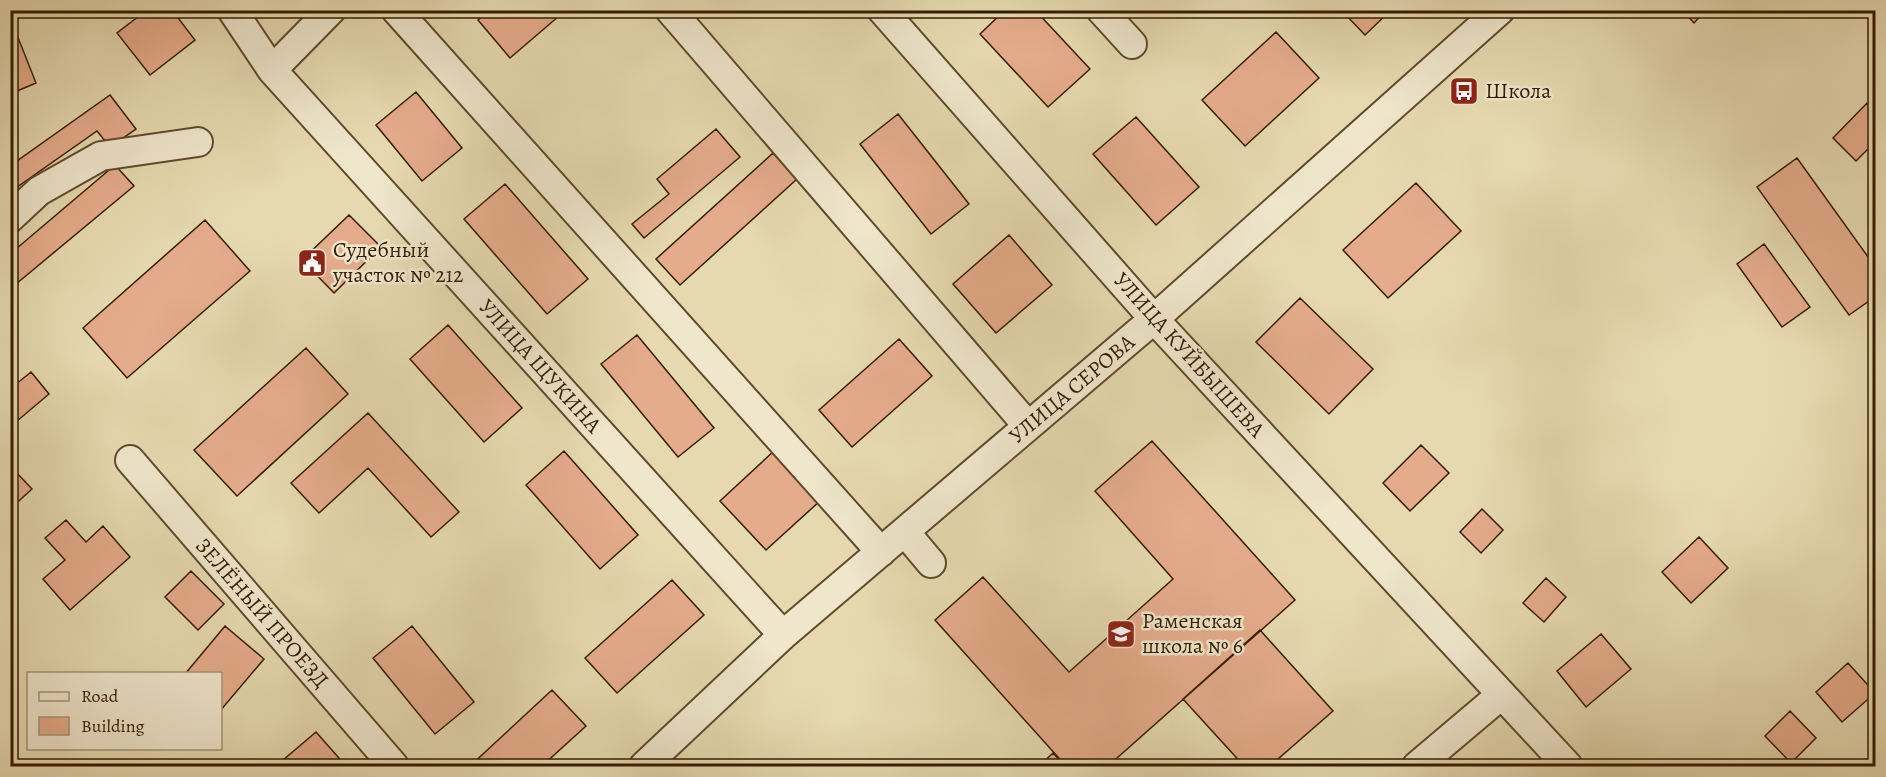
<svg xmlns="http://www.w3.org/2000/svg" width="1886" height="777" font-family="Alegreya,serif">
<rect width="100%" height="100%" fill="#e6d9b0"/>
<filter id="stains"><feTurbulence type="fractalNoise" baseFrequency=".00333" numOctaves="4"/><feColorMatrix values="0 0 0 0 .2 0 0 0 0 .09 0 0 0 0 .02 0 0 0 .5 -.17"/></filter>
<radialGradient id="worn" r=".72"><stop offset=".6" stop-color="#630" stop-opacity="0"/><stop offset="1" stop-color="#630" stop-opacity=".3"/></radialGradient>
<path fill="#e5ac8b" stroke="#351c00" stroke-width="1.5" d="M147,10H172L195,40L150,75L117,33Z
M489,10H566L510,58L478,20Z
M1005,10H1035L1090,69L1048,107L980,34Z
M1341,10H1391L1365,35Z
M1682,10H1706L1694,23Z
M15,30L36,83L10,94V32Z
M1276,32L1319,78L1245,146L1202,100Z
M416,92L462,148L422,181L376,125Z
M110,95L136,129L110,147L97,131L10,192V166Z
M1867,103L1876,112V141L1856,161L1833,138Z
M898,114L969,204L931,234L860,144Z
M1136,117L1199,187L1156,225L1093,154Z
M716,129L740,157L644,238L632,224L669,194L657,179Z
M773,153L797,179L680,285L656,259Z
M1797,158L1876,268V296L1849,315L1757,187Z
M115,165L134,186L10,289V254Z
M1416,183L1461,231L1388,298L1343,250Z
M505,184L588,279L547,314L464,219Z
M349,215L381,247L334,293L302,260Z
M205,220L250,271L127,378L83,328Z
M1009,235L1052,285L996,333L953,284Z
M1764,244L1810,307L1782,327L1737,264Z
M1300,298L1373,369L1329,414L1256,342Z
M448,325L522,408L484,442L410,359Z
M637,335L714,428L678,457L601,364Z
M899,339L932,376L852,447L819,410Z
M306,348L348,394L237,496L194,450Z
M31,372L49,394L10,427V389Z
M368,413L459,512L431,537L368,468L319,513L291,483Z
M1152,441L1295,600L1108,766H1066L935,620L983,577L1069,672L1173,579L1095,491Z
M1421,445L1449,473L1410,511L1383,483Z
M775,450L821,500L766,550L720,501Z
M564,451L638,535L600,569L526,485Z
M15,471L32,489L10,509V475Z
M1482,509L1503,530L1481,553L1460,532Z
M66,520L86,542L103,526L130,557L70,610L43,579L65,560L45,538Z
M1699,537L1728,568L1691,603L1662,572Z
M191,571L224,604L198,630L165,597Z
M1546,578L1566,597L1544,622L1523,603Z
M672,580L704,615L617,693L585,658Z
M225,626L264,659L220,711V674H185Z
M412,626L474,702L435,734L373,658Z
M1260,630L1333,711L1270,766H1244L1183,699Z
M1601,634L1631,669L1586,707L1557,671Z
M1848,663L1875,693L1842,722L1816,692Z
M552,690L586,726L542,766H470Z
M1790,711L1816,738L1791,763L1765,736Z
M316,732L346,766H276Z
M1053,753L1065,766H1039Z"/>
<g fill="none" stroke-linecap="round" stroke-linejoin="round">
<g stroke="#614b2c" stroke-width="32">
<path id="minor" d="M232,10L272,70L783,635
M396,10L881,552
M670,10L1028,426
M882,10L1154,319L1568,766
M1101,10L1132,44
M272,70L331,10
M10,218L39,191L101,156L198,142
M130,460L394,766
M905,532L931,563
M644,766L783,635L1154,319L1500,10
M1417,766L1501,695"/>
</g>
<use href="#minor" stroke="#efe6cc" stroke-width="28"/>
</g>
<defs>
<g id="bus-square" transform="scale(1.5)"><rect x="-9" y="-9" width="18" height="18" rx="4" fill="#8f2418" stroke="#efe6cc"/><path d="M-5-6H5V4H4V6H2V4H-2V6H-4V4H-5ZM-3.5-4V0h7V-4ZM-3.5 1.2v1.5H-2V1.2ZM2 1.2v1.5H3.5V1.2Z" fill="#fff"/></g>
<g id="civic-square" transform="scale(1.5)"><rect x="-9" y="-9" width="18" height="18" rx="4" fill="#8f2418" stroke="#efe6cc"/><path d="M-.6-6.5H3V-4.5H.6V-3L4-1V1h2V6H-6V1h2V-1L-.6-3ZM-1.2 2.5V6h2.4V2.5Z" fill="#fff"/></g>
<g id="school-square" transform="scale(1.5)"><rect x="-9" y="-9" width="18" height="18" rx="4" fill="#8f2418" stroke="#efe6cc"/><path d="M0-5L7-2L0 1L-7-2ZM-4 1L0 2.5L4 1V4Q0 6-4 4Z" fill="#fff"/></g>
</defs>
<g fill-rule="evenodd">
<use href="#bus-square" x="1464" y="91"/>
<use href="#civic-square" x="312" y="263"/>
<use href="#school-square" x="1121" y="634"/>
</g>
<g text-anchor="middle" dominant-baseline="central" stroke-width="5" stroke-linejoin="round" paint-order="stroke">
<g font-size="22" fill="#351c00" stroke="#efe6cc" text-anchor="start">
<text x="1485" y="91">Школа</text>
<text x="333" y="250">Судебный<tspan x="333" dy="25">участок № 212</tspan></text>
<text x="1142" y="621">Раменская<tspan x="1142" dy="25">школа № 6</tspan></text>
</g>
<g font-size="22" fill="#351c00" stroke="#efe6cc">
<text transform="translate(1189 355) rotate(48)">УЛИЦА КУЙБЫШЕВА</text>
<text transform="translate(540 366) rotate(48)">УЛИЦА ЩУКИНА</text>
<text transform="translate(1072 389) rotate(-40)">УЛИЦА СЕРОВА</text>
<text transform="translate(262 613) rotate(49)">ЗЕЛЁНЫЙ ПРОЕЗД</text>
</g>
</g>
<rect width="1886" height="777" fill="none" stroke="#e6d9b0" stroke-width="36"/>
<rect x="12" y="12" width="1862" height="753" fill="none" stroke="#351c00" stroke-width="3"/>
<rect x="18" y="18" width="1850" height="741" fill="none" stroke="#351c00" stroke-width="1.5"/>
<rect x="27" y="672" width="195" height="78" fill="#efe6cc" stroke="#a5957a" stroke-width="1.5"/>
<rect x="39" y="692" width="30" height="9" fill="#efe6cc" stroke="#a5957a" stroke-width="1.5"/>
<text x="81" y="702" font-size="18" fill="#351c00">Road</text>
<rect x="39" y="717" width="30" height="18" fill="#e5ac8b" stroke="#a5957a" stroke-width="1.5"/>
<text x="81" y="732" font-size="18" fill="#351c00">Building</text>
<rect width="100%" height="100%" filter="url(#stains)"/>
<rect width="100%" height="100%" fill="url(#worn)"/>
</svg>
